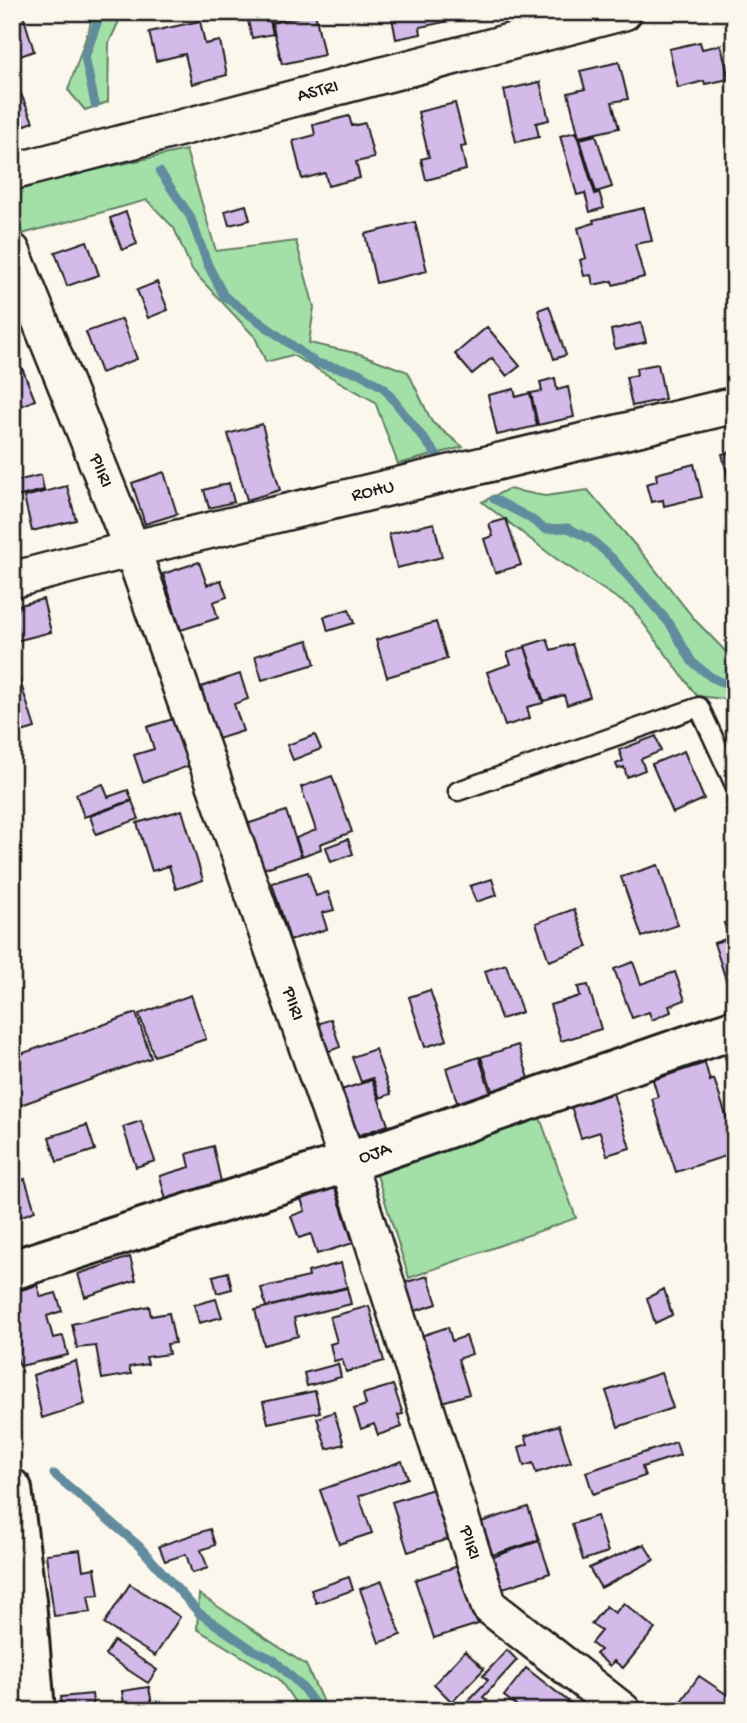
<svg xmlns="http://www.w3.org/2000/svg" width="747" height="1723" font-family="'Gochi Hand',sans-serif">
<rect width="100%" height="100%" fill="#fbf7ec"/>
<filter id="ink" filterUnits="userSpaceOnUse"><feTurbulence type="fractalNoise" baseFrequency=".0143" numOctaves="2"/><feDisplacementMap in="SourceGraphic" scale="14" xChannelSelector="R" yChannelSelector="G"/><feConvolveMatrix kernelMatrix="1 2 1 2 8 2 1 2 1" color-interpolation-filters="sRGB"/></filter>
<g filter="url(#ink)">
<path fill="#a3e0a8" stroke="#607e62" stroke-width="2" d="M92,12H123L109,43L108,102L85,110L68,90L90,26Z
M186,150L216,251L296,241L314,307L309,343L360,354L408,372L432,422L463,447L398,464L375,402L292,355L266,362L255,337L192,270L174,228L147,200L22,234L12,214V188Z
M508,489L545,496L588,490L646,558L695,620L735,661V703L733,700L697,696L632,608L555,558L482,502Z
M539,1115L576,1218L409,1278L376,1172Z
M199,1594L306,1665L327,1711H301L279,1679L197,1629Z"/>
<g fill="none" stroke-linecap="round" stroke-linejoin="round">
<path stroke="#628c9d" stroke-width="9" d="M95,104L85,57L101,12
M160,172L190,216L208,265L224,296L316,363L359,373L384,388L439,458
M494,499L528,517L545,529L568,528L592,540L611,557L670,624L692,662L711,677L735,688
M54,1474L139,1546L199,1613L253,1650L273,1659L302,1687L320,1711"/>
</g>
<path fill="#d4bae9" stroke="#1c1c1c" stroke-width="2" d="M246,12H268L273,34L252,38Z
M391,12H462L464,18L420,27L421,34L396,39Z
M315,13L324,55L282,64L272,23Z
M23,15L34,51L18,57L12,40V19Z
M200,21L205,44L220,41L227,75L192,84L185,54L156,61L149,32Z
M700,42L702,49L721,45L729,79L705,84L704,81L678,88L669,49Z
M619,62L628,99L612,102L619,128L579,137L568,93L585,89L580,71Z
M12,73L33,122L12,131Z
M540,82L549,120L536,123L539,137L516,142L504,90Z
M455,103L466,146L461,147L466,170L426,180L421,159L429,157L418,112Z
M349,116L352,126L365,123L374,158L356,162L360,178L328,186L325,173L302,179L293,141L315,135L313,125Z
M576,132L595,194L599,192L604,208L590,212L585,193L577,195L560,136Z
M596,135L612,187L596,192L580,139Z
M246,205L250,220L229,225L225,211Z
M644,208L652,241L635,244L644,277L613,285L612,281L593,285L591,275L584,276L580,260L586,258L578,228L594,223L593,220Z
M126,212L137,244L122,250L110,218Z
M415,222L427,271L376,283L365,234Z
M87,241L99,275L67,286L55,252Z
M157,282L168,310L148,318L137,290Z
M549,306L566,355L554,359L538,310Z
M122,319L137,359L101,373L86,332Z
M641,323L646,342L615,349L611,330Z
M487,327L520,366L507,376L492,358L472,374L455,354Z
M658,364L665,399L632,406L626,377L637,375L636,368Z
M22,368L35,400L12,410V373Z
M555,378L557,390L568,387L574,417L538,425L531,393L542,391L540,382Z
M514,389L516,397L530,393L537,426L497,435L488,395Z
M262,424L280,490L247,500L228,434Z
M735,451V476L728,477L722,454Z
M694,464L702,497L664,506L663,500L651,502L646,484L657,481L656,474Z
M164,472L177,514L145,524L132,483Z
M41,475L44,490L12,498V482Z
M229,483L234,502L209,508L204,490Z
M67,486L76,520L32,531L24,497Z
M506,519L521,565L495,573L484,539L493,536L489,524Z
M434,523L442,557L397,568L389,534Z
M199,562L207,585L221,580L227,597L213,602L218,618L181,630L163,574Z
M43,599L51,632L12,642V607Z
M349,609L354,623L328,631L324,617Z
M436,622L447,659L387,677L376,640Z
M547,639L551,650L572,644L590,697L567,705L564,695L544,701L525,646Z
M308,640L315,664L262,680L255,656Z
M525,647L543,703L527,707L530,718L505,726L487,672L511,664L507,653Z
M12,656L35,728L18,733L12,716Z
M240,674L248,699L234,704L243,731L218,739L201,687Z
M173,719L189,766L143,782L134,755L154,749L147,727Z
M315,735L321,749L293,760L287,745Z
M656,736L661,751L641,759L645,770L627,777L624,767L618,769L616,764L623,761L619,750Z
M684,751L704,799L673,813L652,764Z
M332,776L352,832L320,844L321,849L302,856L296,838L316,830L301,787Z
M103,784L108,797L128,790L132,800L84,817L76,794Z
M132,801L139,819L96,834L90,816Z
M182,810L203,880L176,889L169,866L152,871L137,823Z
M286,811L301,856L263,869L247,824Z
M348,839L353,854L331,862L326,847Z
M658,865L678,925L642,937L621,877Z
M308,872L316,896L328,892L334,910L322,913L327,929L290,940L272,883Z
M492,879L497,895L476,902L470,886Z
M574,909L588,947L549,961L536,923Z
M735,920V991L730,992L714,943L729,938L724,923Z
M633,962L641,984L675,972L685,1000L669,1006L671,1012L652,1020L649,1012L632,1018L614,969Z
M506,964L522,1012L501,1019L485,971Z
M588,985L601,1029L561,1041L550,1005L580,996L578,987Z
M430,990L447,1040L425,1047L409,997Z
M191,995L206,1039L154,1056L139,1014Z
M136,1013L151,1058L12,1108V1027L21,1054Z
M331,1019L340,1047L327,1052L318,1024Z
M518,1045L530,1081L493,1093L481,1057Z
M375,1049L391,1094L380,1098L373,1078L361,1082L352,1057Z
M735,1054V1088L725,1057Z
M479,1057L491,1094L458,1105L446,1068Z
M705,1063L710,1081L714,1079L735,1143V1153L676,1172L652,1099L658,1097L653,1080Z
M372,1080L388,1125L354,1137L338,1091Z
M613,1093L630,1148L607,1155L600,1132L581,1138L571,1106Z
M141,1121L155,1161L136,1167L123,1127Z
M87,1125L95,1150L57,1162L49,1137Z
M213,1146L221,1182L166,1200L160,1176L190,1167L187,1154Z
M25,1179L35,1211L12,1220V1185Z
M334,1185L353,1243L317,1254L311,1234L299,1238L291,1216L305,1211L300,1196Z
M130,1257L136,1280L85,1297L78,1274Z
M341,1263L347,1287L266,1307L261,1288L309,1277L308,1272Z
M228,1272L232,1289L217,1293L213,1276Z
M428,1276L437,1304L412,1312L403,1283Z
M37,1285L41,1297L56,1293L62,1311L47,1316L53,1338L63,1336L68,1355L20,1366L12,1345V1293Z
M347,1288L351,1304L294,1318L298,1336L264,1345L255,1310Z
M664,1289L672,1315L655,1323L647,1298Z
M216,1299L222,1317L199,1323L194,1305Z
M149,1306L151,1316L169,1313L175,1343L167,1344L169,1354L146,1357L148,1364L129,1367L131,1374L102,1379L96,1346L77,1348L72,1324Z
M369,1306L384,1361L346,1372L342,1359L334,1361L330,1344L337,1342L330,1317Z
M448,1327L452,1341L466,1336L472,1354L458,1359L469,1394L442,1402L421,1336Z
M76,1361L85,1404L42,1418L33,1375Z
M338,1364L341,1377L307,1386L304,1373Z
M661,1373L673,1408L618,1427L606,1391Z
M393,1385L403,1414L398,1415L402,1427L378,1435L374,1424L361,1429L354,1409L366,1405L363,1394Z
M315,1391L320,1412L268,1423L263,1402Z
M334,1412L344,1444L327,1449L317,1418Z
M559,1425L571,1462L536,1473L533,1463L524,1466L519,1447L528,1444L525,1436Z
M676,1442L680,1455L642,1467L645,1476L593,1494L586,1472Z
M402,1461L408,1478L359,1496L372,1533L339,1544L320,1490Z
M433,1489L448,1539L408,1552L392,1502Z
M528,1507L539,1540L492,1555L481,1522Z
M597,1516L608,1552L583,1560L572,1524Z
M210,1529L215,1545L201,1550L208,1568L192,1573L186,1554L165,1561L159,1546Z
M539,1541L550,1573L503,1588L493,1557Z
M644,1544L654,1560L601,1588L589,1568Z
M80,1550L83,1570L95,1568L99,1595L88,1596L91,1612L54,1616L46,1554Z
M458,1566L478,1624L434,1638L415,1580Z
M349,1577L353,1590L316,1603L311,1590Z
M382,1581L401,1635L379,1643L360,1589Z
M130,1584L180,1617L155,1656L104,1624Z
M624,1603L655,1629L623,1668L614,1661L610,1666L596,1654L600,1650L591,1643L601,1631L591,1624L606,1606L615,1613Z
M114,1641L157,1670L148,1683L105,1655Z
M507,1650L517,1660L483,1697L487,1700L478,1711H445L452,1702L460,1709L488,1680L483,1676Z
M465,1651L484,1669L452,1702L434,1684Z
M526,1668L573,1705L569,1711H515L518,1707L504,1696Z
M699,1676L735,1700V1711H674Z
M149,1687L153,1711H125L122,1691Z
M92,1694L94,1711H62L61,1697Z"/>
<g fill="none" stroke-linecap="round" stroke-linejoin="round">
<g stroke="#1c1c1c" stroke-width="23">
<path id="service" d="M458,791L699,707L735,785"/>
</g>
<g stroke="#1c1c1c" stroke-width="40">
<path id="minor" d="M12,172L624,12
M12,251L132,549L348,1163L489,1606L623,1711
M12,580L132,549L735,405"/>
</g>
<g stroke="#1c1c1c" stroke-width="44">
<path id="tertiary" d="M12,1270L361,1158L735,1029"/>
</g>
<g stroke="#1c1c1c" stroke-width="44">
<path id="secondary" d="M12,1489L26,1601L35,1711"/>
</g>
<use href="#service" stroke="#fbf7ec" stroke-width="18"/>
<use href="#minor" stroke="#fbf7ec" stroke-width="35"/>
<use href="#tertiary" stroke="#fbf7ec" stroke-width="38"/>
<use href="#secondary" stroke="#fbf7ec" stroke-width="38"/>
</g>
</g>
<g text-anchor="middle" dominant-baseline="central" stroke-width="6" stroke-linejoin="round" paint-order="stroke">
<g font-size="19" fill="#1c1c1c" stroke="#fbf7ec">
<text transform="translate(318 92) rotate(-15)">ASTRI</text>
<text transform="translate(100 471) rotate(68)">PIIRI</text>
<text transform="translate(373 492) rotate(-13)">ROHU</text>
<text transform="translate(292 1004) rotate(71)">PIIRI</text>
<text transform="translate(375 1154) rotate(-19)">OJA</text>
<text transform="translate(469 1543) rotate(72)">PIIRI</text>
</g>
</g>
<rect width="747" height="1723" fill="none" stroke="#fbf7ec" stroke-width="42"/>
<rect x="21" y="21" width="705" height="1681" fill="none" stroke="#1c1c1c" stroke-width="2.5" filter="url(#ink)"/>
</svg>
